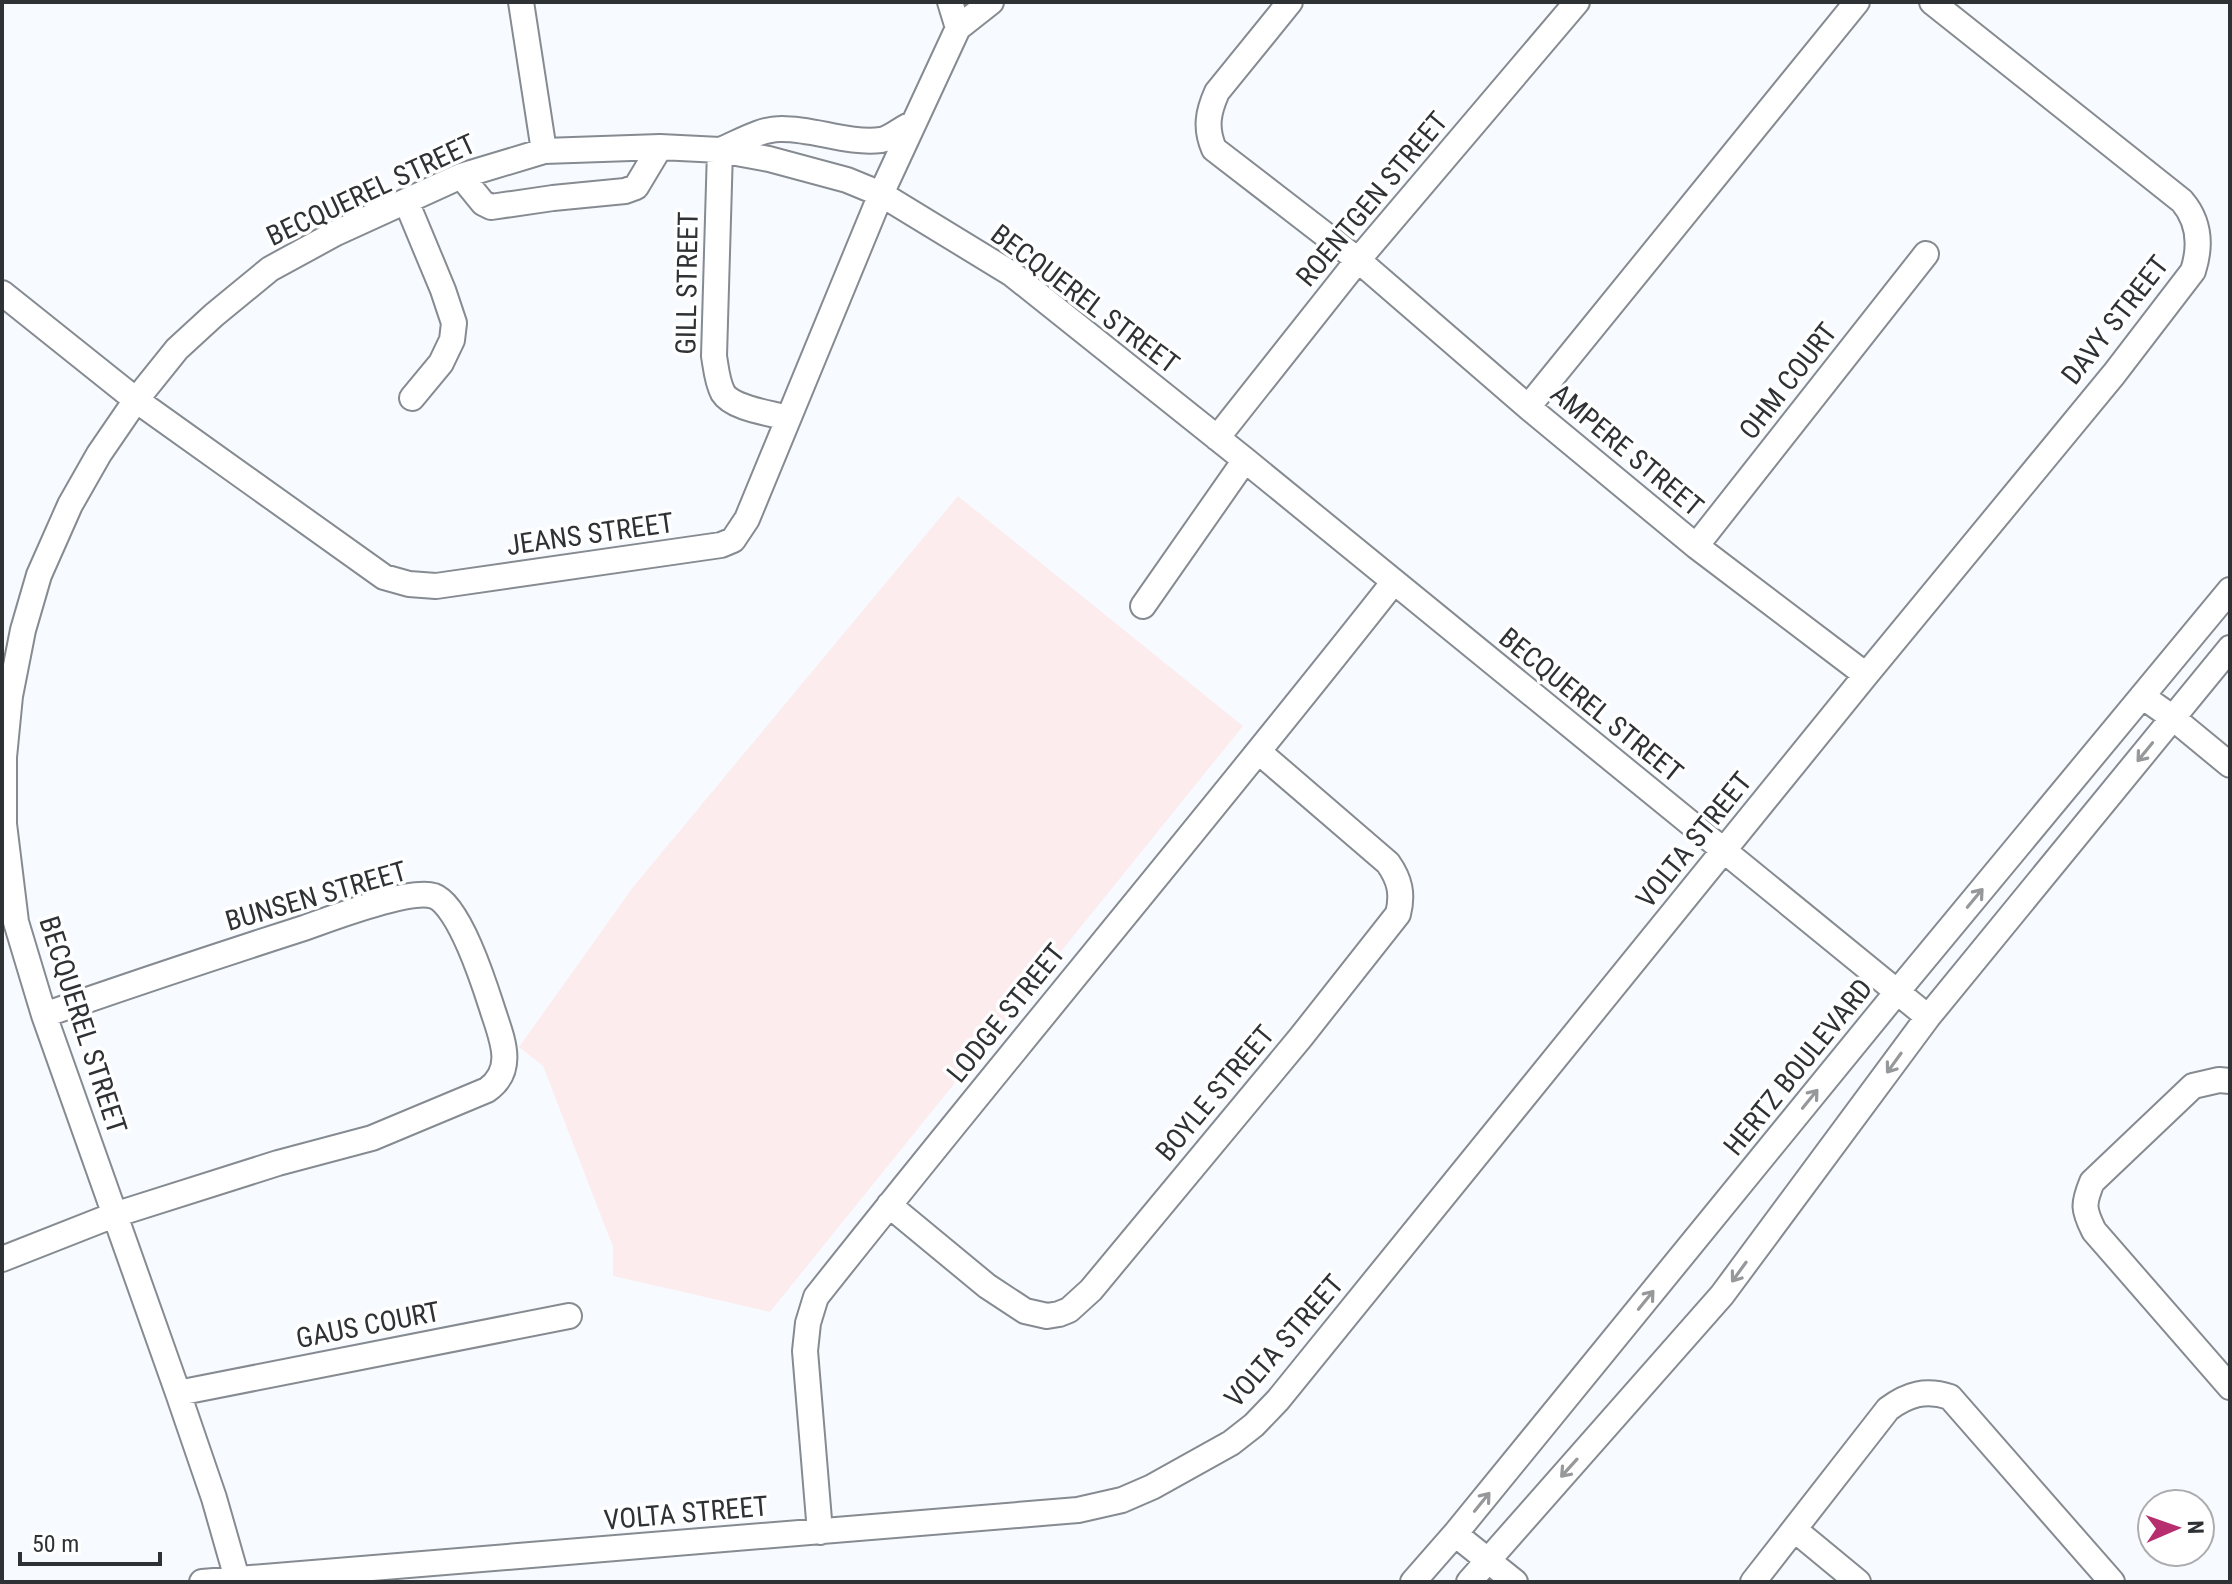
<svg xmlns="http://www.w3.org/2000/svg" width="2232" height="1584" font-family="'Roboto Condensed',sans-serif">
<rect width="100%" height="100%" fill="#f7fbff"/>
<path fill="#fcecee" d="M958,496L1243,726L770,1312L613,1276V1247L543,1066L519,1047L633,887Z"/>
<g fill="none" stroke-linecap="round" stroke-linejoin="round">
<g stroke="#858b91" stroke-width="28">
<path id="minor" d="M521,2L544,151
M950,2L958,28
M1290,2L1217,92C1208,112 1205,128 1214,149L1358,260L1528,407L1696,546L1866,675
M461,176L483,203L491,207L553,198L625,191L636,187L660,147
M406,201L443,290L454,323L452,340L441,363L412,398
M2,293L136,400L384,577L409,584L436,586L721,545L733,540L747,519L881,194L958,28L991,2
M1528,407L1857,2
M788,418C771,413 733,409 723,393C717,382 716,368 714,356L720,150C738,143 760,129 780,129C813,128 847,144 881,140C890,139 903,127 914,123
M1217,438L1358,260L1577,2
M1696,546L1926,254
M1143,606L1245,460
M2142,696L2173,718L2230,765
M2230,1081L2219,1080L2193,1086L2092,1182C2083,1204 2083,1209 2094,1231L2230,1387
M889,1205L987,1286L1025,1311L1047,1316L1059,1314L1069,1310L1091,1290L1301,1037L1398,914C1403,894 1400,880 1388,863L1259,752
M2,1259L114,1215L278,1163L372,1138L487,1090C517,1069 501,1037 492,1008C484,983 459,905 434,896C409,888 330,919 304,928C217,956 130,985 44,1015
M178,1393L569,1316
M1795,1530L1858,1582
M820,1532L805,1351L808,1323L816,1297C1006,1057 1204,823 1393,583
M1455,1534L1515,1582
M202,1582L1078,1510L1122,1500L1152,1487L1231,1443L1254,1425L1278,1400L1866,675L2114,374L2193,271C2201,246 2200,222 2182,201L1932,2
M238,1582L214,1498L178,1393L44,1015L16,922L4,824V757L10,696L23,630L39,575L70,505L99,454L136,400L177,349L214,315L270,269L336,233L461,176L544,151L660,147L720,150L769,159L847,180L881,194L1012,274L1245,460L1928,1017
M1413,1582L1455,1534L1897,992L2230,590
M1469,1582L1722,1295L1928,1017L2230,648
M1753,1582L1888,1409C1908,1394 1926,1389 1950,1397L2112,1582"/>
</g>
<use href="#minor" stroke="#fff" stroke-width="24"/>
</g>
<defs><path id="oneway-shaft" d="M-6 0H5M1.5-3L5.5 0L1.5 3" fill="none" stroke-width="1.6" stroke-linecap="round" stroke-linejoin="round" transform="scale(2)"/></defs>
<g stroke="#97989a">
<use href="#oneway-shaft" transform="translate(2145 752) rotate(129)"/>
<use href="#oneway-shaft" transform="translate(1975 898) rotate(-50)"/>
<use href="#oneway-shaft" transform="translate(1894 1063) rotate(126)"/>
<use href="#oneway-shaft" transform="translate(1810 1099) rotate(-51)"/>
<use href="#oneway-shaft" transform="translate(1739 1272) rotate(126)"/>
<use href="#oneway-shaft" transform="translate(1646 1300) rotate(-51)"/>
<use href="#oneway-shaft" transform="translate(1569 1468) rotate(132)"/>
<use href="#oneway-shaft" transform="translate(1482 1502) rotate(-51)"/>
</g>
<g text-anchor="middle" dominant-baseline="central" stroke-width="7" stroke-linejoin="round" paint-order="stroke">
<g font-size="28" fill="#2f3234" stroke="#fff">
<text transform="translate(371 190) rotate(-25)">BECQUEREL STREET</text>
<text transform="translate(1372 199) rotate(-50)">ROENTGEN STREET</text>
<text transform="translate(687 283) rotate(-89)">GILL STREET</text>
<text transform="translate(1085 299) rotate(37)">BECQUEREL STREET</text>
<text transform="translate(2115 320) rotate(-52)">DAVY STREET</text>
<text transform="translate(1788 381) rotate(-52)">OHM COURT</text>
<text transform="translate(1627 450) rotate(40)">AMPERE STREET</text>
<text transform="translate(590 534) rotate(-8)">JEANS STREET</text>
<text transform="translate(1591 705) rotate(39)">BECQUEREL STREET</text>
<text transform="translate(1694 840) rotate(-51)">VOLTA STREET</text>
<text transform="translate(316 896) rotate(-16)">BUNSEN STREET</text>
<text transform="translate(1006 1013) rotate(-51)">LODGE STREET</text>
<text transform="translate(83 1025) rotate(72)">BECQUEREL STREET</text>
<text transform="translate(1798 1067) rotate(-51)">HERTZ BOULEVARD</text>
<text transform="translate(1215 1093) rotate(-50)">BOYLE STREET</text>
<text transform="translate(368 1325) rotate(-11)">GAUS COURT</text>
<text transform="translate(1284 1341) rotate(-49)">VOLTA STREET</text>
<text transform="translate(686 1513) rotate(-5)">VOLTA STREET</text>
</g>
</g>
<rect width="2232" height="1584" fill="none" stroke="#2f3234" stroke-width="8"/>
<g transform="translate(2176 1528) rotate(88)"><circle r="38" fill="#ffffff" stroke="#acadae" stroke-width="2"/>
<path d="M0-6L14 30L0 20L-14 30Z" fill="#b62e6e"/>
<text y="-12" font-size="22" font-weight="bold" text-anchor="middle" fill="#2f3234">N</text>
</g>
<path d="M20 1552v12h140v-12" fill="none" stroke="#2f3234" stroke-width="4"/>
<text x="32" y="1552" font-size="24" fill="#2f3234" stroke="#ffffff" stroke-width="6" paint-order="stroke">50 m</text>
</svg>
